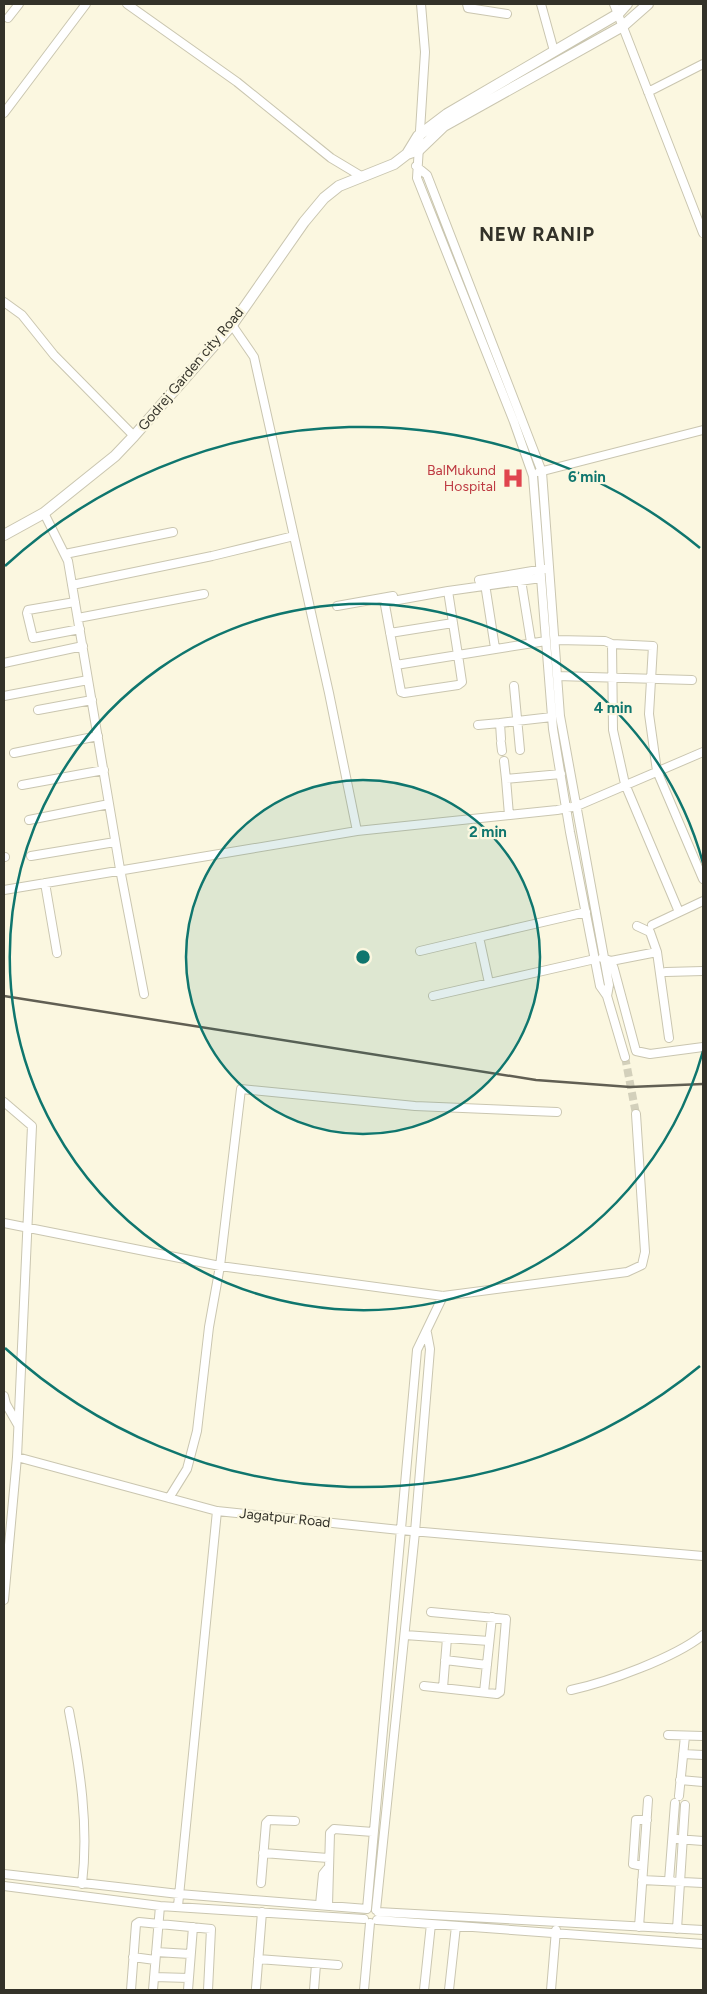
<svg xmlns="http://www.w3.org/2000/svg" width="707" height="1994" font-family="Figtree,sans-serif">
<rect width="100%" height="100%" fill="#fbf7e0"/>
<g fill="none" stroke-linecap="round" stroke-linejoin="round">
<path stroke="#d3d0bb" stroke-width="8" stroke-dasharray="8 4" stroke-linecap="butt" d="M625,1057L636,1114"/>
<g stroke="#cac6b0" stroke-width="10">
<path id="minor" d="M127,4L237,82L331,158L361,176
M421,4L425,52L417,178L514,422L533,476L553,729L570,832L600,986L607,996L625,1057
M467,4L468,8L507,14
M541,4L554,51
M614,4L703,233
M8,18L19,4
M648,92L703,64
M4,113L86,4
M416,166L427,175L542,472L560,716L609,985L607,996
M4,302L22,315L54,355L134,436
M232,325L254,357L329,693L357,831
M539,472L703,430
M44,513L68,561L120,869L144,994
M65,554L173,532
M541,578L448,591L458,655L546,641
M479,580L544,569
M521,580L531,642
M485,584L495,648
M72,585L212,556L294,536
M75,602L28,610L27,613L33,638L80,629
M337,606L393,596
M78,618L204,594
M390,633L453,623
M556,640L605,641L612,644L653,646L649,714L657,771L703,879
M612,644L613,730L625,784L679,912
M4,663L83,646
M396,665L458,655L462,682L458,685L404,693L401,692L385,605L387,602L448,591
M557,676L692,680
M514,686L520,750
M4,696L88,680
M38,710L92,700
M478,725L500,723
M501,739L500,723L552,717
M501,743L502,751
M14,753L98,736
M504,761L506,779
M22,785L104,770
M509,815L506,779L561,774
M29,820L109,804
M31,856L115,842
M4,857H5
M45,883L57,953
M4,890L357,831L557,810L577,806L703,752
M652,925L703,901
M637,926L650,932L657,952
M479,937L586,912
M420,951L479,937L489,983
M602,958L611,961L614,969L636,1051L650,1054L703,1047
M611,961L657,952L669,1038
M666,972L703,971
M433,996L595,959
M4,1102L32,1126L17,1457
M4,1223L220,1266L443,1296L627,1272L642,1265L645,1252L636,1114
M4,1396L6,1404L18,1425
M169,1498L187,1469L197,1431L209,1327L220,1266L241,1089L415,1106L557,1112
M4,1600L17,1457L217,1511L400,1530L703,1556
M405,1635L489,1641
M445,1660L487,1665
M424,1686L497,1694L500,1692L506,1619L431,1612
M443,1688L447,1638
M571,1690C608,1682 674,1658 703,1635
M484,1692L492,1617
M69,1711C80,1768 89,1826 82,1884
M668,1735L703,1736
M683,1754L703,1755
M680,1780L703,1782
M679,1796L685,1736
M677,1839L703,1841
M263,1853L328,1858
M643,1866L633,1864L636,1820H647
M4,1874L179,1894L367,1909L417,1350L443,1296
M642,1880L703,1883
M669,1881L675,1803
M261,1883L266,1823L269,1820L295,1821
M4,1886L160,1906L364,1919
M320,1905L323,1874L327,1869
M328,1905L330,1833L334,1829L373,1832
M178,1906L217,1511
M376,1910L415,1532L430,1349L427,1333
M378,1912L703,1930
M377,1920L703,1944
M639,1927L648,1800
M677,1929L685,1805
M156,1952L190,1954
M133,1957L155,1960
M258,1959L338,1965
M154,1977L189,1978
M256,1988L262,1912
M131,1990L136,1924L139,1922L211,1929L208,1990
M153,1990L160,1906
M188,1990L193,1927
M314,1990L316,1964
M364,1990L370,1923
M424,1990L431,1924
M449,1990L456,1926
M551,1990L556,1930"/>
</g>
<g stroke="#cac6b0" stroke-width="12">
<path id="major" d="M627,4L618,14L447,114L418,136L407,154L419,150L444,126L623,26L648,4
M4,535L44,513L115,456L134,436L232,325L304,222L324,198L339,186L394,164L407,154"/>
</g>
<use href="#minor" stroke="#fff" stroke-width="8"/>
<use href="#major" stroke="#fff" stroke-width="10"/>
<path stroke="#615f53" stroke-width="2.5" d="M4,996L536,1080L630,1087L703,1084"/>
</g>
<circle cx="363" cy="957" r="177" fill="#0f766e" fill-opacity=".12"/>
<g fill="none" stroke="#0f766e" stroke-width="2.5">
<circle cx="363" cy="957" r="177"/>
<path d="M703 1051A353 353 0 1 1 703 863"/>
<path d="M700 1366A530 530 0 0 1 5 1348M5 566A530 530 0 0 1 700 548"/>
</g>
<defs>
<g id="hospital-bare" transform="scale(1.725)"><path d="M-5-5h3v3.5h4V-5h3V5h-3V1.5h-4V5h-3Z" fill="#e0444e" stroke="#fbf7e0" stroke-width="2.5" paint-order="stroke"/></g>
</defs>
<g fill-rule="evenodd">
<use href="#hospital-bare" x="513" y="478"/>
</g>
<g text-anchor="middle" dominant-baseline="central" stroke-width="4.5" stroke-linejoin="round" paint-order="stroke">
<g font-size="14" fill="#333229" stroke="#fbf7e0">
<text transform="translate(191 369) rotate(-50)">Godrej Garden city Road</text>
<text transform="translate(285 1518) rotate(6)">Jagatpur Road</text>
</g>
<g font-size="14" fill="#be3a42" stroke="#fbf7e0" text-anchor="end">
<text x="496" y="470">BalMukund<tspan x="496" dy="16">Hospital</tspan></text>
</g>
<g font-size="19" font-weight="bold" letter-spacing="1" fill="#333229" stroke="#fbf7e0">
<text x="537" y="234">NEW RANIP</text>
</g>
</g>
<circle cx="363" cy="957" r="8" fill="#0f766e" stroke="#fbf7e0" stroke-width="2.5"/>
<g font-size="15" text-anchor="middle" font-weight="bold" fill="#0f766e" stroke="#fbf7e0" stroke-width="4.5" stroke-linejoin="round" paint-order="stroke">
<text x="587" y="482">6 min</text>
<text x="613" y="713">4 min</text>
<text x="488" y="837">2 min</text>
</g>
<rect width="707" height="1994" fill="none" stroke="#333229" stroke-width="10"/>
</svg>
